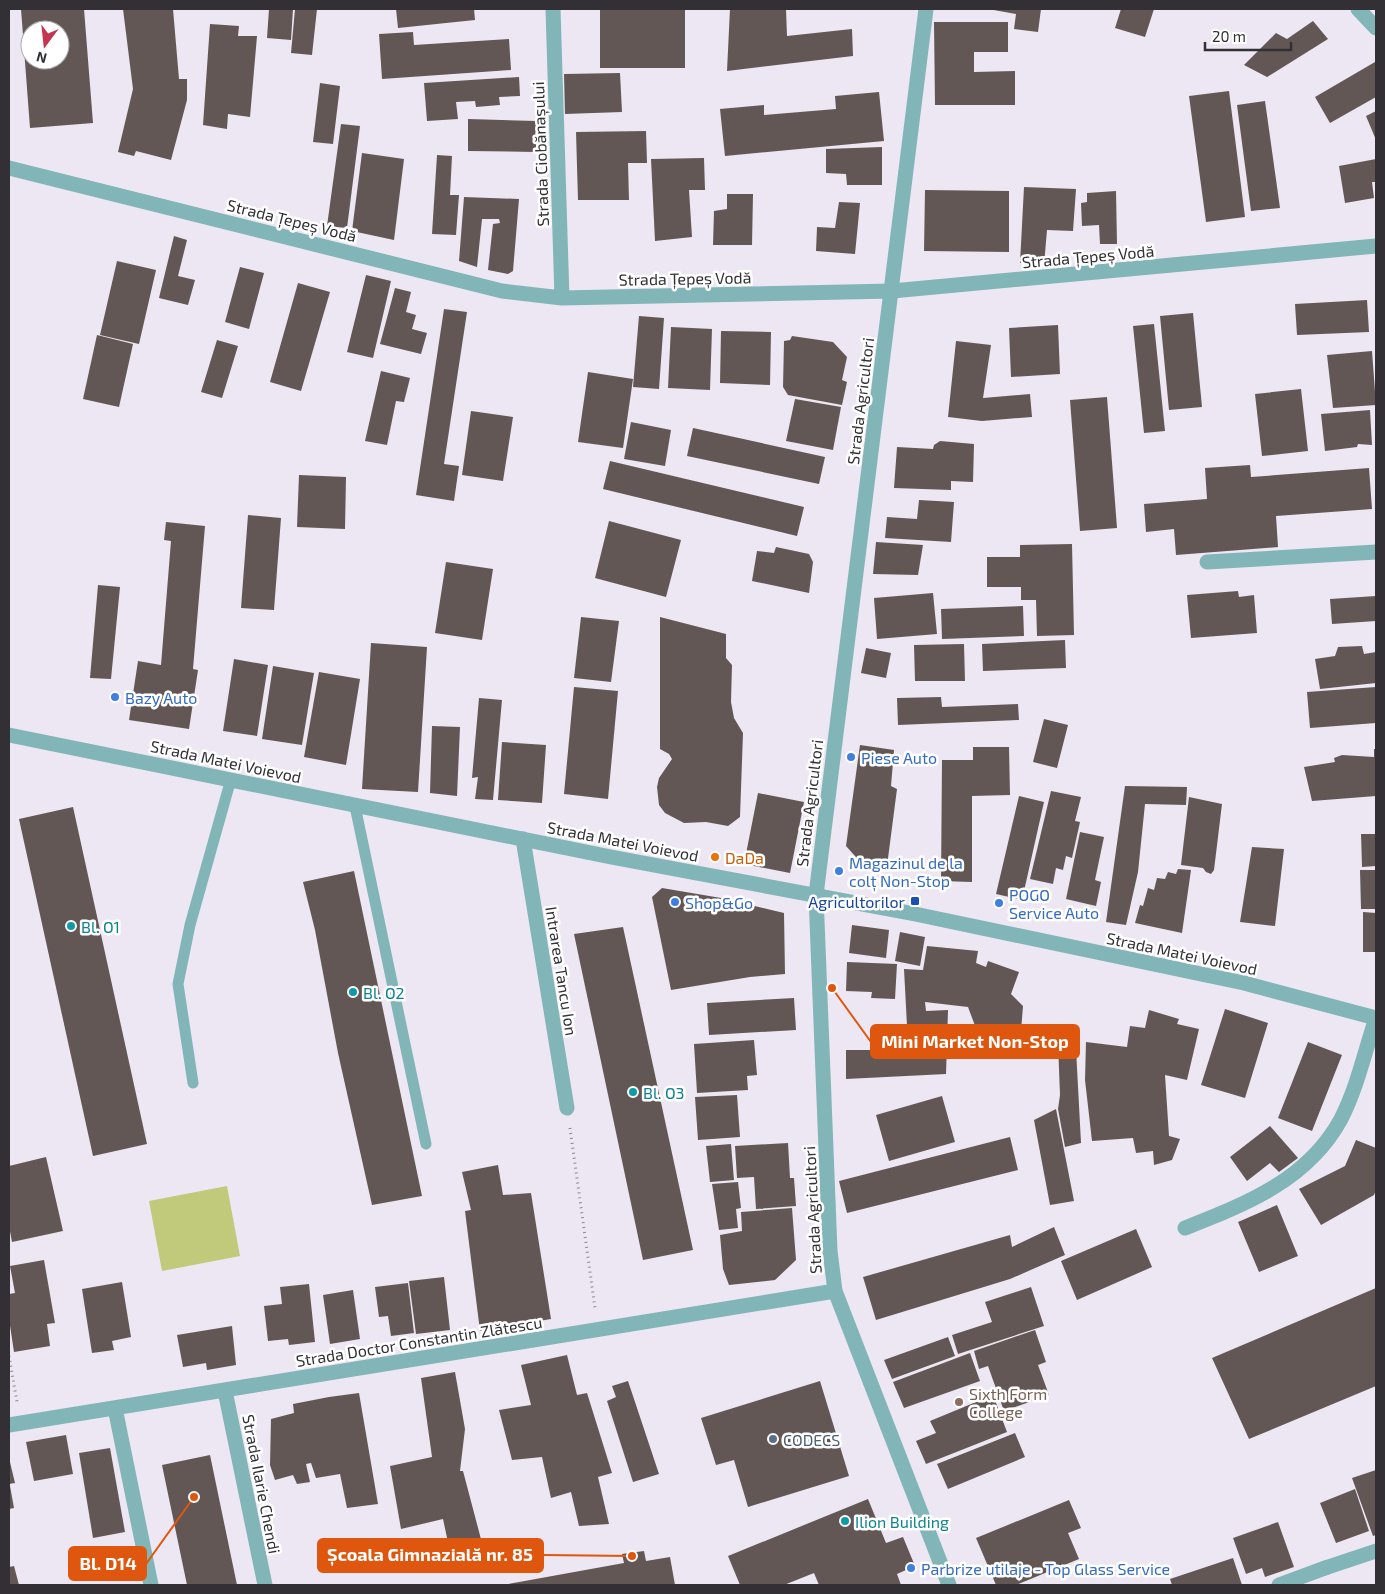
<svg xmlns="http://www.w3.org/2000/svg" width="1385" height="1594" font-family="'Exo 2',sans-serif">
<rect width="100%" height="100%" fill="#ece7f2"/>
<path fill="#c1ca7b" d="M227,1186L240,1256L162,1271L149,1201Z"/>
<path fill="#635755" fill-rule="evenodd" d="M21,9H84L93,123L30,128ZM30,30H60V60H30Z
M123,9H173L179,79H187V100L171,160L136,151L134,156L118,152L133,89Z
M269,9H293L291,40L267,38Z
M295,9H317L312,55L291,53Z
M396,9H474L475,20L398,28Z
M600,9H685V68H600Z
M730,9H786L787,36L852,29L853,56L727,71Z
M988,9H1041L1038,32L1014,29L1016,14Z
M1121,9H1154L1145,37L1115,28Z
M1313,21L1328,39L1267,77L1244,65L1276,33L1287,39Z
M934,22H1008V52H974V72L1015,71V105H935Z
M210,24L239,26L238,36H257L250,117L228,114L227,129L203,125Z
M413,32L414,45L509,39L511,70L382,79L379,34Z
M1375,62L1376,97L1330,123L1315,97Z
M620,73L622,112L565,114L564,74Z
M519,77L520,96L499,97L500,105L476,107L475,101L456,102L458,119L427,121L424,83Z
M320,83L340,86L333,144L313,142Z
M1229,91L1245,217L1206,222L1189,96Z
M879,92L884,141L725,156L720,109L764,105V115L836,109L835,96Z
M1265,101L1280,208L1251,211L1237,105Z
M1376,111V140L1366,116Z
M468,119L536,121V152L468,151Z
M341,124L360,126L347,228L327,226Z
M646,131L647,163H628L629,200H578L576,132Z
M882,147V185H847L846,174L826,173V149Z
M362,153L404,159L394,240L352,231Z
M437,155L452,156L450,195H459L456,235L432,234Z
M704,158L705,190H689L692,237L655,241L651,159Z
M1376,159V182H1372L1374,198L1345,203L1339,166Z
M1024,187L1076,189L1073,231L1047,230L1044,265L1020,263Z
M925,190L1009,191V252L924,251Z
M1116,191L1117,244H1100L1099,225L1082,226L1081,203L1087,202V193Z
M727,194H753L752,245H713L714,211L727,209Z
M464,197L519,199L513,271L508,274L488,270L493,224L500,223L499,219H482L477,267L459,261Z
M839,202L860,203L855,254L816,251L817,227L835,228Z
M174,236L187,240L178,276L195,280L188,305L159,298Z
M117,261L156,270L139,344L100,335Z
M240,267L264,273L249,329L225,322Z
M366,275L391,281L373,358L347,352Z
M298,283L330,292L301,391L270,382Z
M395,288L411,292L406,312L416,315L412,329L427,333L421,354L380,344Z
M1367,300L1369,332L1297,335L1295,304Z
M444,309L467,312L444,464L459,466L454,501L416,495Z
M1193,313L1202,407L1169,410L1160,316Z
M639,316L664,318L659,389L633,387Z
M1154,324L1165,431L1144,433L1133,326Z
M1058,325L1060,374L1011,377L1009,328Z
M671,327L712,329L710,390L668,388Z
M721,331L771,332L770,385L720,383Z
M97,335L133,344L119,407L83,399Z
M792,336L833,342L847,357L842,380L847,382L842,405L788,395L783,387L784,341L790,340Z
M217,340L238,346L222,398L201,392Z
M956,341L991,345L983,398L1030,394L1032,417L982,421L948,417Z
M1372,351L1376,405L1333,408L1327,355Z
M381,371L410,378L404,402L396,401L387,445L365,441Z
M588,372L633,379L623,448L578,442Z
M1301,389L1308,451L1262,456L1255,394Z
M1107,397L1117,528L1080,531L1070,400Z
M795,399L841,407L833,450L786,441Z
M1370,410L1372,445L1358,444L1357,447L1325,451L1321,414Z
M471,411L513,417L503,481L462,475Z
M631,422L671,430L665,466L624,459Z
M693,428L825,457L819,484L687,456Z
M940,441L974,444L973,482L951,481V490L894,488L897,447L933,449L934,445Z
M610,461L804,507L797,536L603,489Z
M1250,465L1251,477L1369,468L1372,509L1276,516L1278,547L1176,555L1174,529L1146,532L1144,504L1207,499L1205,468Z
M299,475L346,477L345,529L297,527Z
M919,500L954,502L951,542L885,538L887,517L917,519Z
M248,515L281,518L274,610L241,608Z
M609,521L681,540L666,597L595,578Z
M166,522L205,526L193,669L198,670L189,729L129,720L138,661L161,665L171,541L164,540Z
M876,542L923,545L918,575L873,574Z
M1072,544L1074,635L1037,636L1036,600H1021V587H987V557H1020V545Z
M776,547L809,554L813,562L809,593L752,581L757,551L774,553Z
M446,562L493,569L482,640L435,633Z
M98,585L120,587L111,679L90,678Z
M1238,591L1239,597L1254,595L1257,633L1191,638L1187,595Z
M933,593L937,634L877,639L874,598Z
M1376,596V621L1332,624L1330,599Z
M1023,606L1024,636L942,639L941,609Z
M581,617L619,621L611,682L574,678Z
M660,617L726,634V658L732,665L731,702L734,718L743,733L740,817L728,826L706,822L684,823L665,813L659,805L657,787L659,778L672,759L669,754L660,749Z
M1065,640L1066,668L983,671L982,644Z
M371,643L427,647L418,792L362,789Z
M964,644L965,681H915L914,645Z
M1362,646L1364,654L1376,652V683L1320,689L1315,659L1335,656L1338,647Z
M866,648L891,653L886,678L861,673Z
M234,659L268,665L257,736L223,731Z
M273,666L314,673L302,745L262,739Z
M319,672L360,679L346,765L304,757Z
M574,687L618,691L608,799L564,794Z
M1376,687V723L1310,728L1307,692Z
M941,697L942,707L1018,704L1019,720L898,725L897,698Z
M479,698L502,700L493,800L475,799L478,777L472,778Z
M1044,719L1068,725L1057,768L1033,762Z
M432,726L460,727L457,796L430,793Z
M502,742L546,745L542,803L498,800Z
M860,745L894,750L891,786L897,789L887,866L863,865L846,846Z
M973,747H1009L1010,795L972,796V882L941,881L942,760H973Z
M1374,749H1376V796L1312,801L1304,767L1335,762L1334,758L1342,755L1374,757Z
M1125,786L1187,787L1186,805L1145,804L1138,872L1126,925L1106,922Z
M1051,791L1081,797L1075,821L1080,822L1072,858L1066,856L1063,870L1056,868L1053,884L1030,879Z
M758,793L804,802L790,873L744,864Z
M1019,796L1044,802L1022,900L996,894Z
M1189,797L1222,804L1214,870L1211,874L1206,872L1203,868L1181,865Z
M73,807L147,1144L93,1156L19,819Z
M1080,832L1104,837L1095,880L1101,882L1096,906L1066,899Z
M1361,834H1376V866L1362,867Z
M1252,847L1284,849L1275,926L1240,922Z
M1178,869L1191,870L1182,933L1135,923L1140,905L1143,906L1148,888L1154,890L1157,878L1165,879L1168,872L1176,874Z
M1360,870H1376V909H1361Z
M354,871L422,1196L372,1205L338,1053L315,930L303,882Z
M662,888L721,898L784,913L785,974L750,977L671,990L652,897Z
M1363,912L1376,913V952H1363Z
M852,925L889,930L886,958L849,953Z
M623,927L693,1250L643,1260L574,934Z
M900,932L925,937L920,966L895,961Z
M927,946L978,951L976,963L986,967L988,961L1019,972L1011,994L1023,1006L1019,1057L983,1047L968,1007L925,1002L926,1011L948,1010L946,1074L846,1079V1050H919L920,1045H908L904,969L923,970Z
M847,962L897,964L895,999L871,998L872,992L846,991Z
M794,998L796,1030L709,1035L707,1003Z
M1225,1009L1268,1023L1245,1098L1201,1085Z
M1149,1010L1179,1019L1177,1024L1199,1029L1187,1080L1165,1075L1169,1136L1180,1139L1172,1160L1154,1165L1153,1151L1136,1153L1133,1138L1092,1141L1085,1080L1086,1042L1127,1047L1130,1026L1145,1028Z
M754,1040L757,1075L747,1076L748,1090L697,1093L694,1044Z
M1308,1042L1342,1055L1312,1131L1278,1118Z
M1058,1043L1076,1049L1081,1143L1065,1147L1058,1109L1060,1095Z
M737,1095L740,1137L698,1140L695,1097Z
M942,1096L955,1142L889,1161L876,1115Z
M1056,1109L1074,1201L1050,1205L1034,1120Z
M1270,1126L1298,1158L1279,1172L1270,1163L1247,1181L1230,1157Z
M1010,1137L1018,1170L847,1213L839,1181Z
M1356,1140L1376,1148V1190L1374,1195L1321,1225L1299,1189L1345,1166Z
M788,1143L790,1178H794L796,1206L756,1209L754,1177L737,1178L735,1146Z
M731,1144L734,1180L710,1182L706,1146Z
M46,1157L63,1231L12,1242L9,1226V1166Z
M498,1165L503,1195L531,1193L551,1319L480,1331L465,1211L471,1210L462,1172Z
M738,1182L741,1208L736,1209L738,1228L719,1230L712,1184Z
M1277,1205L1298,1256L1259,1272L1238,1222Z
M792,1208L796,1260L775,1280L729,1285L723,1269L720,1235L742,1231L741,1212Z
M1054,1227L1065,1255L1010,1279L876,1320L863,1277L1010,1235L1012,1247Z
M1136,1229L1152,1267L1077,1300L1061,1261Z
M44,1260L55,1323L47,1324L50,1346L14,1352L9,1319V1294L15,1293L10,1266Z
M444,1277L450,1330L416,1334L409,1281Z
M122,1282L131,1337L112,1341L114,1350L92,1353L82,1289Z
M408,1283L414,1333L391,1336L388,1316L379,1317L375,1287Z
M309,1284L315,1342L289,1345L288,1339L268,1341L264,1306L282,1304L280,1287Z
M1031,1287L1044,1326L958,1354L952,1335L992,1322L985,1302Z
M1376,1288V1386L1249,1439L1212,1358Z
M353,1290L360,1339L330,1344L323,1295Z
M232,1326L236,1365L207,1370L206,1363L183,1367L177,1335Z
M1035,1330L1046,1362L1038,1365L1049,1395L1004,1411L988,1366L979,1369L974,1351Z
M948,1337L955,1356L892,1379L884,1360Z
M970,1353L980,1381L904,1408L893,1382Z
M567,1355L577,1395L587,1393L612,1473L598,1477L609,1524L579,1526L571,1492L551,1498L542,1457L512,1460L499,1410L531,1405L521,1365Z
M455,1372L465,1429L460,1471H463L482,1543L449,1547L443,1519L401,1529L390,1466L432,1457L421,1378Z
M628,1381L659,1474L633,1482L607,1401L616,1397L612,1386Z
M820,1381L849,1476L748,1507L734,1460L716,1465L701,1418Z
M359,1393L378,1504L347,1508L340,1474L316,1478L311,1463L306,1464L310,1482L297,1484L293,1475L275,1480L270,1465L271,1419L294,1413L293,1404L329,1397Z
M993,1395L1007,1432L926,1464L916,1441L936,1433L930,1421Z
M1015,1433L1025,1457L948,1489L937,1464Z
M66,1435L73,1474L34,1481L26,1442Z
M110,1448L125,1532L93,1538L79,1453Z
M210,1455L237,1585H187L162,1465Z
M9,1458L15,1483L9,1484Z
M1376,1470V1535L1373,1536L1352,1478Z
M10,1486L14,1508L9,1509V1487Z
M1355,1489L1369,1531L1336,1543L1320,1503Z
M868,1499L886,1543L903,1537L915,1566L897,1574L901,1585H819L814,1573L784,1585H740L728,1556Z
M1069,1500L1081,1528L1068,1533L1079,1559L1016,1585H996L976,1538Z
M1278,1522L1294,1567L1265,1577L1262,1568L1246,1574L1233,1538Z
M644,1551L646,1561L670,1557L675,1585H503L624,1563L622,1554Z
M1233,1558L1242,1585H1172L1170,1579Z
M14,1566L19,1585H9V1567Z"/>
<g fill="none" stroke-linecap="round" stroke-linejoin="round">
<path stroke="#8c8890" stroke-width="3" stroke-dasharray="1 4" stroke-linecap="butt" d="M570,1128L595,1308
M9,1356L17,1402"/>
<path stroke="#81b5b8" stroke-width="11" d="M355,806L426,1144
M193,1083L178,984L190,925L231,779"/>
<path stroke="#81b5b8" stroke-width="15" d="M1325,1568L1376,1551"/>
<path stroke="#81b5b8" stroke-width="15" d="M553,9L562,298
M1358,9L1376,28
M9,168L502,291L562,298L892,291L1376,246
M1207,562L1376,552
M523,839L567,1108
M1185,1228C1246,1204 1308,1180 1341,1119C1357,1088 1365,1051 1376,1018
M225,1391L265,1585
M115,1408L151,1585
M9,1425L835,1291
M1279,1585L1325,1568"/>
<path stroke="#81b5b8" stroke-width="15" d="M926,9L816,895L830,1251L835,1291L949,1585
M9,735L611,857L915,914L1244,983L1376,1018"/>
</g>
<g fill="#3f7fe0" stroke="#fff" stroke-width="2">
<circle cx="115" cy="697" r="5"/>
<circle cx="851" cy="757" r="5"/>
<circle cx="839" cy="871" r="5"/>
<circle cx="675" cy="902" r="5"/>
<circle cx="999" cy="903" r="5"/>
<circle cx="911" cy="1568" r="5"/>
</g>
<circle fill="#e8710a" stroke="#fff" stroke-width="2" cx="715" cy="857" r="5"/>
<rect fill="#1a4fb4" stroke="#fff" stroke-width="2" x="910" y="896" width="10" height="10" rx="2.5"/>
<g fill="#0f9aa8" stroke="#fff" stroke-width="2">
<circle cx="71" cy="926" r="5"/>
<circle cx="353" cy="992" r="5"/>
<circle cx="633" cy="1092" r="5"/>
<circle cx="845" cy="1521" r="5"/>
</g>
<circle fill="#8d6e63" stroke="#fff" stroke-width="2" cx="959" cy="1402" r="5"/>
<circle fill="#5c6f8a" stroke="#fff" stroke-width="2" cx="773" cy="1439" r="5"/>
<g text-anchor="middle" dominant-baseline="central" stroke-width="5" stroke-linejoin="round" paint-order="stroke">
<g font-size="16" fill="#323034" stroke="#fff">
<text transform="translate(540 154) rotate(-92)">Strada Ciobănașului</text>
<text transform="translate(292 220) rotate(14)">Strada Țepeș Vodă</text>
<text transform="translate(1088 256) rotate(-5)">Strada Țepeș Vodă</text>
<text transform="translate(685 278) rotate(-1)">Strada Țepeș Vodă</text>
<text transform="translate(860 401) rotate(-83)">Strada Agricultori</text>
<text transform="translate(226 761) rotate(12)">Strada Matei Voievod</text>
<text transform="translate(809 803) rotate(-83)">Strada Agricultori</text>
<text transform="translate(623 841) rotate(11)">Strada Matei Voievod</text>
<text transform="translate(1182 953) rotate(12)">Strada Matei Voievod</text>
<text transform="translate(562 971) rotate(81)">Intrarea Tancu Ion</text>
<text transform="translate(812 1210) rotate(-93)">Strada Agricultori</text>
<text transform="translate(419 1341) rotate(-9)">Strada Doctor Constantin Zlătescu</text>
<text transform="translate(262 1484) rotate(79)">Strada Ilarie Chendi</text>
</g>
<g font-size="16" fill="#366cbe" stroke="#fff" text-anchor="start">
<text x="125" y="697">Bazy Auto</text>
<text x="861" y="757">Piese Auto</text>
<text x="849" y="862">Magazinul de la<tspan x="849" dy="18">colț Non-Stop</tspan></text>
<text x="1009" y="894">POGO<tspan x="1009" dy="18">Service Auto</tspan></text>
<text x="685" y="902">Shop&amp;Go</text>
<text x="921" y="1568">Parbrize utilaje - Top Glass Service</text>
</g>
<g font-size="16" fill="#c56008" stroke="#fff" text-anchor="start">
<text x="725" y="857">DaDa</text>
</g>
<g font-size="16" fill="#164399" stroke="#fff" text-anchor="end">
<text x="905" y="901">Agricultorilor</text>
</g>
<g font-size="16" fill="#0d838f" stroke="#fff" text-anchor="start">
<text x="81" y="926">Bl. O1</text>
<text x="363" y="992">Bl. O2</text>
<text x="643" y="1092">Bl. O3</text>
<text x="855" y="1521">Ilion Building</text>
</g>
<g font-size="16" fill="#785e54" stroke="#fff" text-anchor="start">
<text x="969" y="1393">Sixth Form<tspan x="969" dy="18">College</tspan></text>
</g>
<g font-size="16" fill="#4e5e75" stroke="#fff" text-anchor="start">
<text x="783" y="1439">CODECS</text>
</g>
</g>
<path fill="none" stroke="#df570e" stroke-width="2" d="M832 988L871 1042M632 1556L543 1555M194 1497L146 1564"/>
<g fill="#df570e" stroke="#fff" stroke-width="2">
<circle cx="832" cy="988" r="5"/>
<circle cx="632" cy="1556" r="5"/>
<circle cx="194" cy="1497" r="5"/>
</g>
<g fill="#df570e" stroke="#df570e" stroke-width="2">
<rect x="871" y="1025" width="208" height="33" rx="5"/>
<rect x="318" y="1539" width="225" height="33" rx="5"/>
<rect x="69" y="1547" width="77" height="33" rx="5"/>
</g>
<g font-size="18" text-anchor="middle" font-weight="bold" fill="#fff">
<text x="975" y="1048">Mini Market Non-Stop</text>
<text x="430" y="1561">Școala Gimnazială nr. 85</text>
<text x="108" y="1570">Bl. D14</text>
</g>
<rect width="1385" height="1594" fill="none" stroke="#323034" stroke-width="20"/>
<g transform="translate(45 45) rotate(195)"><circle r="24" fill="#ffffff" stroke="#adacae"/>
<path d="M0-4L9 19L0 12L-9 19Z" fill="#c53550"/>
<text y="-8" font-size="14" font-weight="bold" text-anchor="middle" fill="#323034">N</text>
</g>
<path d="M1205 42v8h86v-8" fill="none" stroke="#323034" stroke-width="2.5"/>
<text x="1212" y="42" font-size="15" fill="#323034" stroke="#ffffff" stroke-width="4" paint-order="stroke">20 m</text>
</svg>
